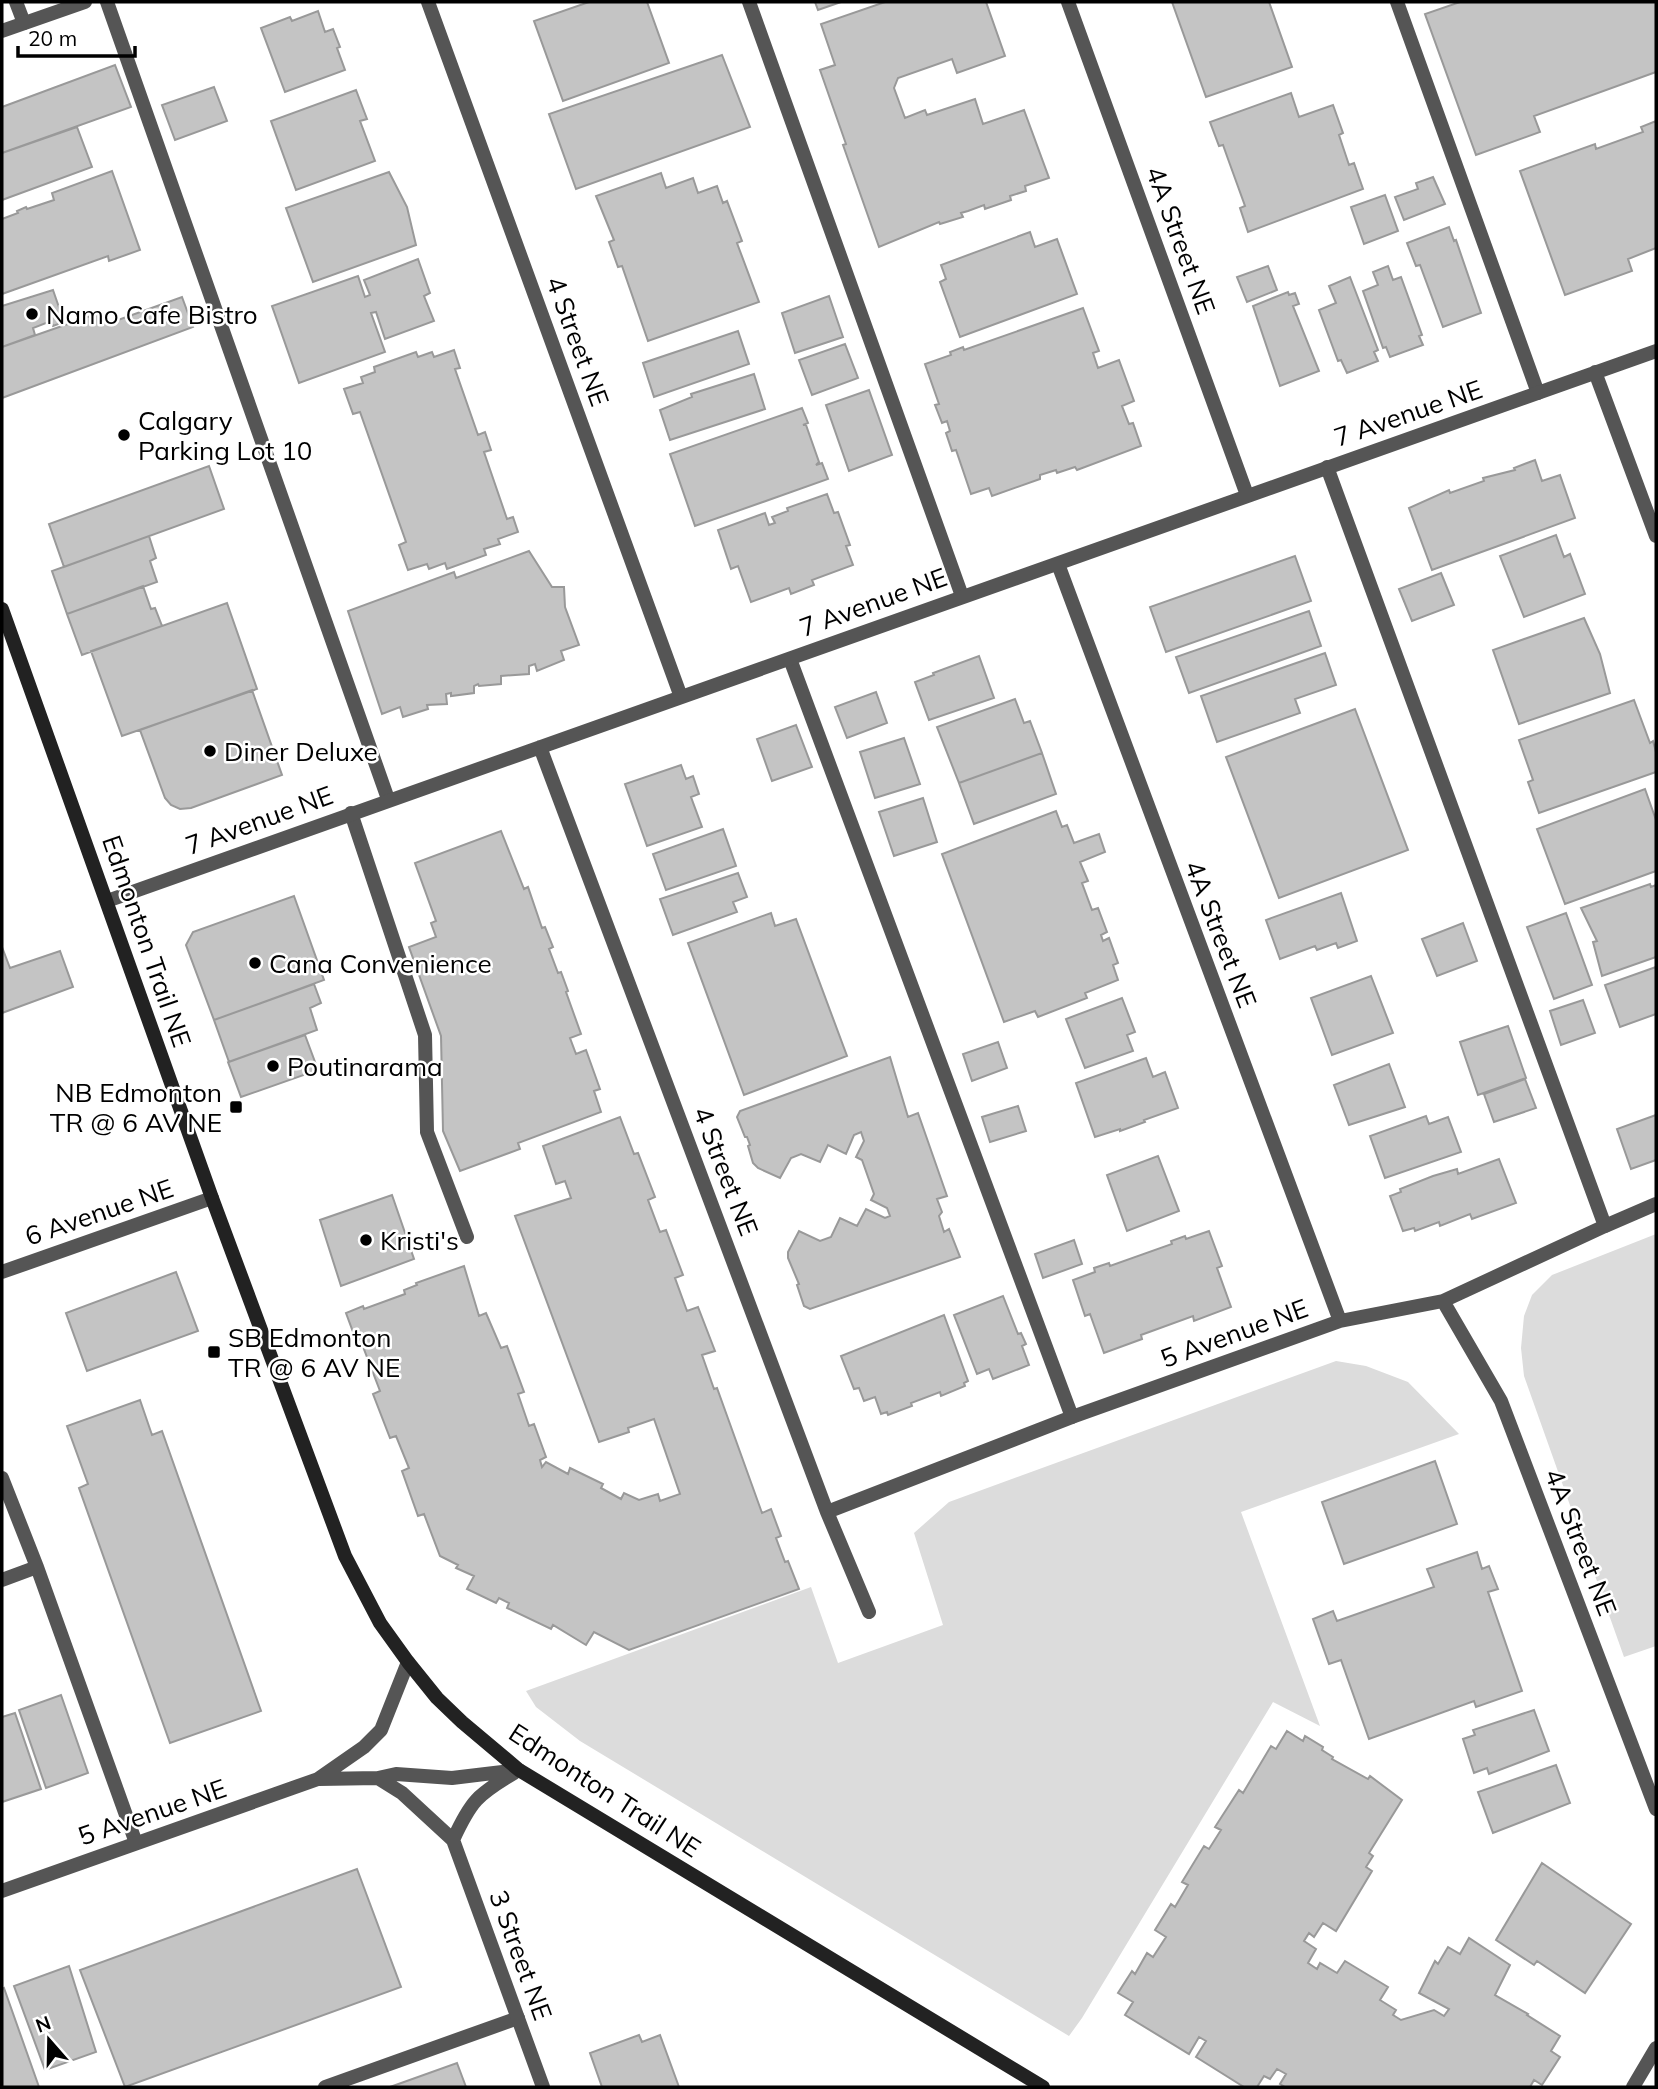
<svg xmlns="http://www.w3.org/2000/svg" width="1658" height="2089" font-family="Mulish,sans-serif">
<rect width="100%" height="100%" fill="#fff"/>
<path fill="#dcdcdc" d="M1656,1234V1646L1624,1657L1524,1376L1521,1348L1524,1316L1532,1295L1552,1275Z
M1336,1361L1366,1366L1408,1382L1459,1434L1241,1512L1320,1726L1273,1702L1082,2018L1069,2036L580,1741L536,1707L526,1691L811,1587L838,1663L943,1625L914,1533L949,1502Z"/>
<path fill="#c4c4c4" stroke="#999" stroke-width="2" d="M589,2H647L669,63L563,101L534,21Z
M815,2H841L818,10Z
M885,2H986L1005,56L957,73L952,59L898,78L894,88L905,118L925,110L927,115L975,99L983,124L1024,110L1049,178L1025,186L1026,191L1010,196L1011,200L985,209L984,205L968,211L961,213L963,217L940,224L939,222L879,247L843,145L846,144L820,70L835,65L821,24Z
M1172,2H1269L1292,67L1206,97Z
M1460,2H1656V72L1534,116L1540,132L1476,155L1425,14Z
M318,11L325,32L333,29L340,47L337,48L345,70L285,92L261,28L290,17L292,21Z
M722,55L750,127L576,189L549,114Z
M115,65L131,107L2,153V107Z
M214,87L227,121L175,140L162,105Z
M356,90L367,119L360,121L375,161L296,190L271,121Z
M1291,93L1299,117L1333,105L1343,133L1339,135L1349,165L1354,163L1363,189L1248,232L1240,208L1245,206L1228,159L1223,145L1219,146L1210,122Z
M1656,121V248L1628,259L1632,271L1565,295L1520,171L1595,144L1596,149L1643,132L1641,127Z
M77,127L92,167L2,200V153Z
M112,171L140,250L109,261L108,256L2,294V219L18,213L17,211L26,207L27,209L54,200L52,193Z
M389,172L407,207L416,245L313,282L286,208Z
M661,173L666,188L693,178L698,193L717,186L723,203L727,201L742,241L737,243L759,302L648,341L622,266L618,267L609,242L614,240L596,196Z
M1433,177L1445,204L1404,220L1395,197L1418,189L1416,183Z
M1385,195L1398,231L1364,244L1351,207Z
M1449,227L1454,241L1456,240L1481,313L1443,327L1420,265L1416,266L1407,243Z
M1030,232L1035,247L1057,239L1077,294L960,337L940,282L946,279L941,265Z
M418,259L430,293L424,296L434,321L385,339L376,312L371,313L385,352L299,383L272,306L358,276L365,297L370,295L364,280Z
M1268,266L1277,290L1247,302L1237,277Z
M1388,266L1393,280L1401,277L1422,335L1419,336L1423,345L1390,357L1386,347L1383,348L1363,291L1378,285L1373,272Z
M1350,277L1378,350L1374,352L1378,361L1347,373L1341,360L1338,361L1319,310L1336,303L1329,286Z
M53,290L64,322L53,326L51,321L33,328L35,335L2,347V306Z
M1288,292L1289,295L1295,293L1299,304L1293,306L1319,371L1280,386L1253,306Z
M829,296L843,337L795,353L782,313Z
M182,297L193,327L2,398V347L102,312L107,324Z
M1083,308L1099,351L1093,353L1098,368L1119,360L1134,401L1122,406L1129,424L1133,423L1141,446L1077,470L1075,467L1057,473L1056,470L1040,475V479L992,496L989,488L971,494L956,450L952,451L946,433L950,431L947,421L942,423L935,405L939,404L925,364L951,355L950,352L963,347L964,350Z
M738,331L749,364L654,397L643,363Z
M845,344L858,378L812,395L799,360Z
M454,350L460,368L455,369L478,435L485,432L491,450L484,452L507,519L513,517L518,532L498,539L500,544L484,549L486,555L447,569L445,563L429,569L427,564L408,570L399,545L406,542L360,412L353,414L344,389L363,383L361,377L375,372L374,367L416,352L418,357L432,352L434,357Z
M754,374L765,409L670,440L660,410L692,397L691,394Z
M869,390L892,455L849,471L826,405Z
M802,408L808,423L803,425H806L819,462L816,465L822,463L828,479L695,526L670,454Z
M1535,460L1542,481L1560,475L1575,518L1432,570L1409,508L1449,490L1450,493L1484,481L1483,478L1515,470L1514,468Z
M209,466L224,509L64,567L49,524Z
M827,494L834,513L838,512L850,545L846,546L853,565L812,580L814,585L791,594L789,588L751,602L738,566L731,569L718,530L765,513L769,525L775,523L772,517L788,511L787,508Z
M1556,535L1564,557L1570,554L1585,594L1524,617L1500,556Z
M149,536L156,558L150,561L157,582L67,614L52,571Z
M529,551L552,587H564L565,607L579,645L561,651L564,660L537,671L535,664L529,666V674L501,676V684L479,686L478,684L474,686V693L451,696V693L446,694L447,704L427,705L428,709L403,717L400,707L382,714L348,611L454,572L456,578Z
M1295,556L1311,601L1166,652L1150,607Z
M1441,573L1454,605L1412,621L1399,589Z
M143,586L151,609L155,608L162,626L82,655L67,614Z
M227,603L257,689L122,736L91,651Z
M1309,611L1321,646L1189,693L1176,657Z
M1584,618L1600,654L1610,693L1519,724L1493,650Z
M1325,653L1336,685L1295,699L1300,713L1217,742L1201,696Z
M979,656L994,698L929,720L915,682L934,675L933,673Z
M252,690L282,775L191,808L180,809L171,805L165,798L140,730Z
M876,692L887,723L847,738L835,707Z
M1015,699L1024,723L1030,721L1042,753L959,783L937,727Z
M1634,700L1650,743L1653,741L1656,752V772L1539,813L1528,782L1533,780L1519,740Z
M1355,709L1408,850L1279,898L1226,757Z
M796,725L812,767L772,781L757,739Z
M904,738L920,784L875,798L860,752Z
M1042,753L1056,794L974,824L959,783Z
M681,765L686,779L693,776L699,794L691,797L702,827L647,846L625,784Z
M1645,789L1656,820V871L1565,904L1537,829Z
M923,798L937,842L894,856L879,812Z
M1056,811L1062,827L1067,825L1074,843L1099,834L1105,852L1080,862L1088,881L1082,883L1092,910L1098,908L1107,932L1101,935L1103,941L1109,938L1118,963L1113,965L1118,980L1085,993L1087,998L1038,1017L1035,1011L1004,1022L942,854Z
M723,829L736,866L666,890L653,854Z
M501,831L524,889L528,887L542,928L545,927L553,947L549,949L558,973L561,972L568,991L566,992L581,1034L570,1038L576,1054L586,1050L600,1089L594,1091L601,1112L518,1143L520,1149L460,1171L443,1131L441,1036L409,947L436,937L431,923L436,921L415,863Z
M738,873L747,897L733,902L737,912L673,935L660,899Z
M1650,884L1651,887L1656,885V957L1602,976L1593,942L1597,941L1581,908Z
M1341,893L1357,941L1338,948L1336,943L1317,950L1315,946L1280,959L1266,920Z
M294,896L324,980L214,1020L186,945L193,932Z
M771,913L775,926L796,919L847,1056L744,1095L688,943Z
M1566,913L1592,985L1554,999L1527,927Z
M1463,923L1477,961L1437,976L1422,939Z
M2,947L10,968L60,951L73,987L2,1013Z
M1656,967V1014L1620,1027L1605,985Z
M1371,976L1393,1033L1332,1055L1311,998Z
M314,984L321,1003L310,1008L317,1030L229,1062L214,1020Z
M1122,998L1135,1032L1127,1035L1133,1051L1085,1068L1066,1019Z
M1583,1000L1595,1033L1561,1045L1550,1011Z
M1508,1026L1526,1078L1478,1095L1460,1042Z
M305,1035L318,1070L241,1097L228,1062Z
M998,1042L1007,1068L972,1081L963,1054Z
M890,1057L908,1117L918,1113L947,1196L937,1199L942,1212L939,1216L944,1232L949,1229L960,1257L810,1309L804,1306L797,1285L799,1284L788,1258V1252L799,1231L820,1241L831,1237L840,1218L857,1226L866,1209L885,1218L890,1216L887,1208L871,1200L874,1194L862,1160L856,1157L864,1141L861,1132L854,1135L846,1154L828,1145L820,1162L801,1154L791,1158L780,1178L758,1168L753,1163L748,1146L750,1145L747,1137H745L737,1117L740,1111Z
M1146,1058L1153,1077L1165,1072L1178,1108L1144,1120L1145,1122L1120,1131V1129L1095,1137L1076,1083Z
M1389,1064L1405,1107L1349,1125L1334,1085Z
M1525,1079L1536,1108L1494,1122L1484,1094Z
M1018,1106L1026,1131L990,1142L982,1117Z
M1656,1115V1160L1631,1169L1617,1129Z
M1426,1116L1429,1124L1448,1117L1461,1152L1385,1178L1370,1136Z
M620,1117L634,1154L638,1153L655,1197L648,1200L660,1232L666,1230L683,1275L675,1278L687,1311L698,1307L715,1351L702,1355L714,1389L717,1388L762,1513L771,1509L781,1536L776,1538L785,1562L788,1561L799,1589L629,1650L594,1632L586,1645L553,1625L551,1629L507,1608L509,1603L499,1598L496,1603L467,1589L474,1576L456,1568L458,1565L440,1556L424,1514L418,1516L402,1471L409,1468L396,1436L390,1438L373,1394L380,1391L360,1339L356,1340L346,1313L363,1306L364,1309L405,1294L404,1290L417,1285L416,1283L464,1266L479,1316L486,1313L501,1348L507,1346L524,1392L518,1394L529,1426L534,1424L546,1457L540,1460L542,1467L546,1462L568,1474L570,1468L603,1484L601,1488L621,1499L624,1493L639,1500L658,1494L660,1501L680,1494L654,1419L628,1428L629,1432L599,1442L515,1216L571,1198L565,1181L556,1184L543,1146Z
M1158,1156L1179,1211L1127,1231L1107,1175Z
M1499,1159L1516,1203L1472,1219L1470,1214L1440,1226L1439,1222L1415,1231L1414,1228L1403,1231L1390,1196L1401,1192L1400,1189L1433,1176L1457,1169L1458,1174Z
M392,1195L414,1259L341,1286L320,1220Z
M1209,1231L1222,1266L1217,1268L1231,1307L1194,1321L1193,1316L1141,1335L1142,1339L1104,1353L1090,1314L1085,1316L1073,1280L1095,1272L1094,1268L1109,1263L1110,1266L1172,1244L1171,1241L1185,1236L1186,1239Z
M1074,1240L1082,1264L1043,1278L1035,1254Z
M176,1272L198,1331L87,1371L66,1313Z
M1003,1296L1018,1334L1021,1333L1026,1344L1022,1346L1029,1365L993,1379L989,1369L977,1374L954,1315Z
M944,1315L968,1381L964,1383L965,1386L941,1396L940,1392L911,1403L912,1406L888,1415L887,1412L881,1414L875,1397L864,1401L859,1388L854,1389L841,1356Z
M140,1400L152,1435L162,1431L261,1711L170,1743L79,1488L88,1484L67,1426Z
M1435,1461L1457,1524L1344,1564L1322,1502Z
M1477,1552L1482,1569L1489,1566L1498,1589L1488,1592L1522,1691L1476,1707L1474,1701L1369,1739L1341,1660L1329,1664L1313,1619L1333,1611L1337,1621L1434,1587L1427,1569Z
M61,1695L88,1773L46,1788L19,1710Z
M1534,1710L1549,1751L1489,1774L1487,1768L1474,1773L1463,1739L1475,1735L1473,1730Z
M15,1713L41,1789L2,1802V1717Z
M1287,1731L1303,1741L1305,1736L1323,1747L1322,1750L1333,1757L1332,1759L1368,1779L1370,1776L1402,1800L1369,1853L1373,1856L1366,1867L1372,1871L1336,1931L1323,1923L1314,1937L1309,1933L1304,1941L1316,1949L1308,1963L1317,1969L1320,1963L1337,1973L1345,1961L1388,1987L1380,2000L1396,2010L1393,2015L1401,2020L1434,2010L1444,2016L1449,2009L1419,1993L1435,1961L1438,1964L1448,1947L1460,1954L1469,1938L1510,1965L1495,1995L1528,2014L1527,2015L1560,2036L1551,2051L1560,2057L1542,2085L1534,2080L1530,2087H1285L1280,2084L1286,2074L1277,2069L1270,2079L1264,2076L1257,2087H1244L1196,2057L1206,2041L1199,2037L1189,2054L1125,2015L1133,2002L1118,1993L1132,1971L1135,1974L1147,1953L1153,1957L1166,1937L1155,1930L1171,1904L1175,1907L1188,1885L1182,1882L1204,1846L1209,1849L1221,1830L1215,1827L1239,1790L1243,1793L1271,1746L1276,1749Z
M1556,1765L1570,1803L1493,1833L1478,1792Z
M1542,1863L1631,1924L1585,1993L1537,1961L1534,1965L1496,1940Z
M357,1869L401,1987L125,2087L80,1970Z
M69,1966L96,2052L45,2070L14,1986Z
M4,1988L39,2087H2V1989Z
M639,2035L642,2042L660,2035L679,2087H602L590,2053Z
M457,2063L466,2087H390Z"/>
<g fill="none" stroke-linecap="round" stroke-linejoin="round">
<path stroke="#555" stroke-width="14" d="M16,2L24,23
M107,2L388,799
M749,2L962,596
M1397,2L1538,393
M1327,467L1605,1226
M790,659L1072,1417
M351,813L425,1035L427,1132L467,1237
M2,1478L37,1567L136,1843
M2,1580L37,1567
M325,2087L518,2018"/>
<path stroke="#555" stroke-width="14" d="M428,2L681,697
M1068,2L1247,495
M1595,372L1656,536
M1058,564L1340,1321
M540,747L827,1512L869,1612
M107,901L1656,351
M2,1272L212,1198
M1443,1301L1501,1401L1656,1809
M827,1512L1072,1417L1340,1321L1443,1301L1605,1226L1656,1204
M378,1778L402,1793L453,1840L543,2087
M319,1779L378,1778L396,1774L452,1778L519,1770
M453,1840C471,1801 477,1795 514,1773
M2,1891L318,1779L364,1747L381,1730L408,1662
M1633,2087L1656,2048"/>
<path stroke="#555" stroke-width="14" d="M2,31L85,2"/>
<path stroke="#222" stroke-width="14" d="M2,609L212,1198L345,1556L380,1623L408,1662L437,1698L462,1722L519,1770L1043,2087"/>
</g>
<g fill="#000" stroke="#fff" stroke-width="2.5">
<circle cx="32" cy="314" r="7"/>
<circle cx="124" cy="435" r="7"/>
<circle cx="210" cy="751" r="7"/>
<circle cx="255" cy="963" r="7"/>
<circle cx="273" cy="1066" r="7"/>
<rect x="229" y="1100" width="14" height="14" rx="3.5"/>
<circle cx="366" cy="1240" r="7"/>
<rect x="207" y="1345" width="14" height="14" rx="3.5"/>
</g>
<g text-anchor="middle" dominant-baseline="central" stroke-width="5" stroke-linejoin="round" paint-order="stroke">
<g font-size="26" fill="#000" stroke="#fff">
<text transform="translate(1181 240) rotate(70)">4A Street NE</text>
<text transform="translate(578 341) rotate(70)">4 Street NE</text>
<text transform="translate(1408 413) rotate(-19)">7 Avenue NE</text>
<text transform="translate(873 602) rotate(-20)">7 Avenue NE</text>
<text transform="translate(259 820) rotate(-20)">7 Avenue NE</text>
<text transform="translate(1221 934) rotate(69)">4A Street NE</text>
<text transform="translate(147 941) rotate(71)">Edmonton Trail NE</text>
<text transform="translate(726 1171) rotate(69)">4 Street NE</text>
<text transform="translate(99 1212) rotate(-19)">6 Avenue NE</text>
<text transform="translate(1234 1333) rotate(-20)">5 Avenue NE</text>
<text transform="translate(1581 1542) rotate(69)">4A Street NE</text>
<text transform="translate(605 1790) rotate(33)">Edmonton Trail NE</text>
<text transform="translate(152 1812) rotate(-19)">5 Avenue NE</text>
<text transform="translate(521 1955) rotate(70)">3 Street NE</text>
</g>
<g font-size="26" fill="#000" stroke="#fff" text-anchor="start">
<text x="46" y="314">Namo Cafe Bistro</text>
<text x="138" y="420">Calgary<tspan x="138" dy="30">Parking Lot 10</tspan></text>
<text x="224" y="751">Diner Deluxe</text>
<text x="269" y="963">Cana Convenience</text>
<text x="287" y="1066">Poutinarama</text>
<text x="222" y="1092" text-anchor="end">NB Edmonton<tspan x="222" dy="30">TR @ 6 AV NE</tspan></text>
<text x="380" y="1240">Kristi's</text>
<text x="228" y="1337">SB Edmonton<tspan x="228" dy="30">TR @ 6 AV NE</tspan></text>
</g>
</g>
<rect width="1658" height="2089" fill="none" stroke="#000000" stroke-width="7"/>
<g transform="translate(49 2040) rotate(340)" stroke="#ffffff" stroke-width="5" paint-order="stroke">
<path d="M0-5L12 26L0 18L-12 26Z" fill="#000000"/>
<text y="-10" font-size="19" font-weight="bold" text-anchor="middle" fill="#000000">N</text>
</g>
<path d="M18 46v10h117v-10" fill="none" stroke="#000000" stroke-width="3.5"/>
<text x="28" y="46" font-size="21" fill="#000000" stroke="#ffffff" stroke-width="5" paint-order="stroke">20 m</text>
</svg>
